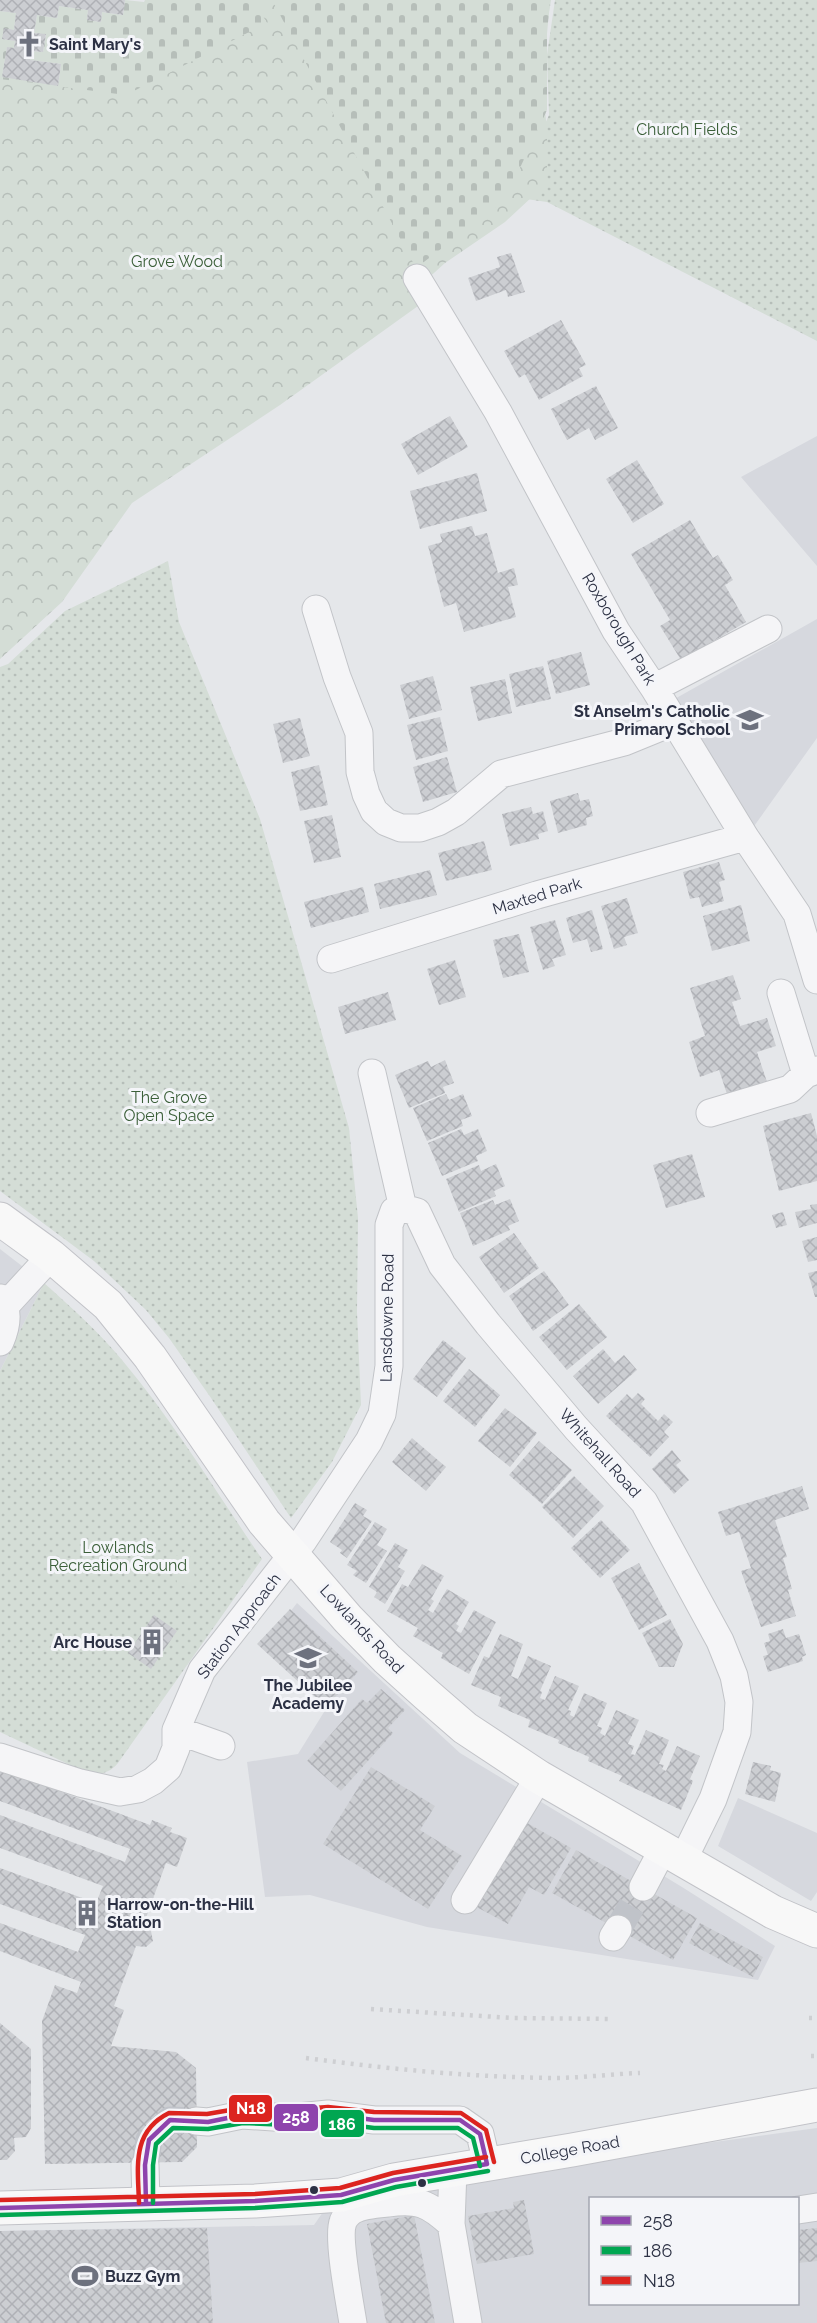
<svg xmlns="http://www.w3.org/2000/svg" width="817" height="2323" font-family="Raleway,sans-serif">
<defs>
<pattern id="grass-dots" width="8" height="8" patternUnits="userSpaceOnUse" patternTransform="scale(1.5)"><rect width="8" height="8" fill="#d4ddd6"/><path d="M2 2h.1M6 6h.1" fill="none" stroke="#b6beb9" stroke-width="1.8" stroke-linecap="round"/></pattern>
<pattern id="forest-crowns" width="20" height="18" patternUnits="userSpaceOnUse" patternTransform="scale(1.5)"><rect width="20" height="18" fill="#d4ddd6"/><path d="M2 6a3 3 0 1 1 6 0M12 15a3 3 0 1 1 6 0" fill="none" stroke="#b6beb9"/></pattern>
<pattern id="cemetery-stones" width="16" height="16" patternUnits="userSpaceOnUse" patternTransform="scale(1.5)"><rect width="16" height="16" fill="#d4ddd6"/><path d="M2 7V4a2 2 0 0 1 4 0v3zM10 15v-3a2 2 0 0 1 4 0v3z" fill="#b6beb9"/></pattern>
<pattern id="building-cross-hatch" width="8" height="8" patternUnits="userSpaceOnUse" patternTransform="scale(1.5)"><rect width="8" height="8" fill="#ccced2"/><path d="M0 0l8 8M0 8l8-8" fill="none" stroke="#afb1b6"/></pattern>
</defs>
<rect width="100%" height="100%" fill="#e5e7ea"/>
<path fill="#d6d8de" fill-rule="evenodd" d="M817,436V566L741,477Z
M817,619V738L752,829L671,701Z
M0,1249L44,1283L0,1371Z
M297,1603L460,1753L682,1887L775,1946L758,1980L427,1927L310,1895L265,1897L247,1762L298,1754L329,1704L266,1643Z
M738,1798L817,1833V1892L811,1901L718,1846Z
M817,2128V2323H0V2231L314,2225L330,2202L530,2167ZM590,2198H798V2304H590Z"/>
<path fill="url(#grass-dots)" d="M555,0H817V341L547,202L512,197L549,115L547,55Z
M168,561L179,622L260,819L349,1128L358,1218L357,1312L361,1405L332,1462L291,1518L211,1398L169,1338L146,1310L94,1261L0,1191V667L8,664L65,611Z
M44,1283C72,1308 99,1332 122,1360C174,1422 216,1492 262,1559L118,1763C109,1774 99,1775 85,1772L0,1732V1371Z"/>
<path fill="url(#forest-crowns)" d="M253,0H551L542,59V85L547,129V183L505,222L445,263L413,292L418,306L280,405L132,503L62,602L0,659V74L125,92Z"/>
<path fill="url(#cemetery-stones)" d="M125,0L144,2L145,0H254L267,23L126,95L0,79V11L16,13L14,30L4,29L3,39L15,41L14,48H7L2,77L58,86L61,64L30,60L32,51L43,52L46,35L34,33L37,15L57,18L59,6L88,10L87,20L101,22L102,12L123,15Z
M272,0H550L547,34V110L505,200L416,268Z"/>
<path fill="#d4ddd6" d="M190,1553L196,1583L178,1587L171,1557Z"/>
<path fill="url(#building-cross-hatch)" d="M0,0H125L123,15L102,12L101,22L87,20L88,10L59,6L57,18L37,15L34,33L46,34L43,52L32,51L30,60L61,64L58,86L2,77L7,47L14,48L15,41L2,39L4,28L14,30L16,13L0,11Z
M511,253L525,292L508,297L506,290L476,301L468,278L500,267L497,257Z
M561,320L586,365L579,368L583,376L539,400L525,374L519,378L504,351Z
M596,386L618,428L595,440L589,428L567,440L551,409Z
M450,416L468,447L418,475L401,444Z
M637,460L664,504L633,523L606,479Z
M477,473L487,511L420,529L410,491Z
M690,520L713,558L718,555L733,580L725,585L746,622L681,660L660,626L670,620L631,554Z
M472,526L475,536L487,533L498,573L514,568L518,585L508,587L516,617L464,632L456,603L444,607L428,546L442,542L440,534Z
M581,652L590,685L556,694L547,661Z
M543,666L551,699L516,707L509,674Z
M433,676L442,710L409,719L400,685Z
M505,679L512,713L478,721L470,687Z
M440,717L448,751L416,760L407,725Z
M300,718L310,756L283,763L273,724Z
M447,757L457,792L423,802L413,767Z
M319,765L328,805L300,811L291,772Z
M578,793L580,801L589,799L593,816L586,818L587,825L558,833L550,801Z
M531,807L533,814L543,811L548,831L538,834L539,839L510,846L502,814Z
M332,815L341,857L314,863L304,821Z
M484,841L492,870L446,881L438,853Z
M719,862L725,880L719,882L724,901L702,907L699,897L690,899L683,872Z
M430,870L437,895L380,909L374,884Z
M363,887L369,912L311,928L304,902Z
M627,898L638,933L624,937L627,945L614,949L601,906Z
M741,905L750,941L712,951L703,916Z
M592,910L603,949L591,952L587,939L573,943L566,918Z
M555,920L566,955L552,959L555,966L543,970L530,927Z
M519,934L529,972L503,978L493,940Z
M455,960L466,997L439,1005L427,969Z
M733,975L741,999L732,1002L740,1026L767,1018L776,1046L757,1052L768,1085L728,1097L719,1070L700,1077L689,1042L705,1036L690,988Z
M388,992L396,1020L345,1034L338,1007Z
M445,1060L454,1083L443,1087L445,1093L409,1108L395,1075L428,1061L431,1067Z
M446,1094L449,1100L463,1094L472,1116L461,1120L463,1126L427,1141L413,1108Z
M811,1113L817,1136V1181L779,1191L763,1126Z
M461,1129L464,1135L478,1129L487,1151L476,1156L478,1161L442,1176L428,1143Z
M692,1154L705,1197L666,1208L653,1165Z
M496,1164L505,1186L494,1191L496,1196L459,1212L446,1179L479,1165L481,1171Z
M510,1199L519,1221L508,1226L510,1230L473,1246L460,1213L493,1200L495,1205Z
M817,1204V1223L799,1228L795,1212L811,1209L810,1205Z
M783,1212L787,1225L776,1228L772,1215Z
M514,1233L539,1268L504,1293L479,1257Z
M817,1237V1260L808,1262L802,1241Z
M544,1271L569,1305L533,1331L509,1296Z
M817,1271V1297H815L808,1273Z
M579,1304L607,1337L567,1370L539,1337Z
M443,1340L466,1358L437,1397L413,1379Z
M603,1349L615,1363L624,1355L637,1370L598,1404L573,1376Z
M469,1369L500,1395L475,1427L443,1401Z
M638,1393L645,1399L641,1404L658,1421L664,1414L673,1422L664,1432L669,1437L650,1457L606,1416L627,1394L632,1399Z
M505,1408L537,1433L510,1467L478,1441Z
M412,1438L446,1467L426,1491L392,1462Z
M539,1441L572,1470L542,1504L509,1475Z
M672,1450L681,1461L676,1465L689,1480L674,1494L652,1469Z
M574,1476L604,1506L573,1538L542,1507Z
M802,1486L809,1509L775,1520L787,1557L783,1558L792,1589L788,1590L796,1616L761,1627L741,1571L751,1568L739,1532L726,1536L718,1512Z
M355,1503L367,1510L363,1516L372,1521L347,1558L340,1553L342,1550L330,1542Z
M601,1520L630,1550L600,1578L571,1548Z
M375,1522L387,1529L377,1545L387,1551L366,1583L353,1575L357,1571L347,1565Z
M395,1543L408,1550L398,1567L405,1571L385,1604L374,1597L377,1592L369,1587Z
M639,1563L667,1615L639,1630L611,1578Z
M422,1564L444,1576L431,1599L434,1601L428,1610L433,1613L447,1589L469,1602L456,1624L459,1626L456,1631L461,1633L474,1610L496,1622L469,1674L441,1658L443,1653L413,1636L418,1628L387,1611L402,1584L408,1587Z
M290,1609L358,1672L326,1707L257,1644Z
M154,1615L177,1631L151,1669L128,1653Z
M670,1619L683,1644L674,1667H659L642,1633Z
M783,1629L786,1638L799,1634L806,1655L802,1657L803,1661L768,1672L763,1656L768,1655L764,1643L770,1641L768,1634Z
M500,1634L523,1644L511,1676L518,1679L528,1656L551,1666L540,1691L542,1692L540,1698L545,1700L555,1676L579,1686L568,1710L571,1711L570,1715L574,1717L584,1693L607,1703L597,1726L602,1728L600,1733L605,1736L616,1710L639,1720L628,1744L634,1746L631,1754L635,1755L646,1730L669,1740L659,1764L664,1765L662,1769L666,1771L677,1746L700,1756L690,1779L693,1781L681,1810L619,1781L622,1776L588,1761L589,1757L558,1743L559,1740L528,1727L530,1720L498,1706L501,1697L471,1685L484,1656L489,1658Z
M381,1689L405,1710L388,1728L393,1733L341,1791L307,1761L362,1699L367,1703Z
M753,1762L771,1766L770,1770L781,1773L775,1802L745,1794Z
M371,1767L435,1806L420,1830L462,1856L428,1909L323,1844Z
M0,1769L150,1825L152,1820L172,1828L170,1832L187,1838L177,1867L166,1863L143,1926L151,1931L153,1941L146,1947L136,1946L114,2006L124,2010L111,2046L176,2052L196,2068L197,2147L182,2162L45,2164L42,2021L55,1985L77,1993L81,1982L0,1951V1923L78,1952L85,1935L0,1904V1868L96,1903L103,1886L0,1848V1815L125,1862L130,1849L0,1801Z
M522,1820L571,1848L544,1895L529,1887L508,1924L473,1905Z
M576,1850L697,1918L673,1960L552,1893Z
M700,1923L763,1957L753,1977L689,1943Z
M0,2023L31,2049V2128L26,2137L14,2138L15,2151L7,2160H0Z
M524,2200L534,2254L477,2264L468,2216L514,2208L513,2202Z
M414,2215L435,2323H386L367,2224Z
M207,2228L213,2323H0V2231Z
M817,2228V2261L798,2263V2230Z"/>
<g fill="none" stroke-linecap="round" stroke-linejoin="round">
<path stroke="#c0c3c9" stroke-width="27" stroke-dasharray="27 14" stroke-linecap="butt" d="M618,1929L643,1887
M145,2165L149,2140L170,2120L196,2121"/>
<g stroke="#c2c4c8" stroke-width="29">
<path id="minor" d="M417,278L498,412L616,631L654,688L745,837L797,914L817,980
M316,609L337,677L359,733L360,772L366,794L374,811L386,822L401,828H420L438,822L456,812L501,774L624,742L673,722
M654,688L768,629
M331,959L537,895L745,837
M781,993L806,1074
M372,1073L403,1208
M710,1113L790,1089L806,1074L817,1070
M403,1208L417,1212L442,1265L488,1324L576,1428L644,1502L720,1641L734,1676L739,1702L737,1732L713,1799L683,1860
M0,1298C10,1311 6,1328 0,1342
M6,1305L51,1256
M176,1730L221,1746
M0,1757L80,1783L120,1792L138,1789L153,1781L168,1768L176,1748V1730L202,1670L303,1541L369,1441L382,1414L389,1366V1225L394,1211L403,1208
M643,1887L663,1849
M465,1900L539,1777
M613,1937L618,1929
M196,2121L208,2122L242,2115L288,2118L328,2114L374,2120H460L480,2134L487,2164
M145,2165L146,2203
M453,2170L451,2224L468,2323
M798,2210L817,2207
M353,2323C350,2304 337,2237 343,2222C344,2218 349,2213 352,2211C361,2205 377,2204 388,2203C418,2199 428,2203 451,2224"/>
</g>
<g stroke="#c2c3c8" stroke-width="35">
<path id="major" d="M0,1219L51,1256L108,1305L150,1357L264,1522L348,1619L387,1659L427,1695L465,1728L539,1777L773,1912L817,1931
M0,2208L255,2201L341,2195L394,2180L572,2150L817,2105"/>
</g>
<use href="#minor" stroke="#f5f5f7" stroke-width="27"/>
<use href="#major" stroke="#f8f8f8" stroke-width="33"/>
<path stroke="#cecfd2" stroke-width="4.5" stroke-dasharray="3 6" stroke-linecap="butt" d="M371,2009L513,2018L613,2019
M809,2018H817
M811,2056H817
M306,2058C388,2069 470,2077 553,2078C581,2078 611,2074 640,2073"/>
<g stroke="#f4f5f9" stroke-width="9">
<path id="bus-1" d="M146,2203L145,2165L149,2140L170,2120L208,2122L242,2115L288,2118L328,2114L374,2120H460L480,2134L487,2164
M0,2208L255,2201L341,2195L394,2180L487,2164"/>
</g>
<g stroke="#f4f5f9" stroke-width="9">
<path id="bus-2" d="M153,2203V2165L156,2144L173,2128L208,2129L243,2123L288,2125L328,2122L374,2128H458L473,2138L480,2166
M0,2215L255,2208L342,2202L396,2187L488,2171"/>
</g>
<g stroke="#f4f5f9" stroke-width="9">
<path id="bus-3" d="M0,2200L255,2194L340,2188L393,2173L486,2157
M139,2203C138,2167 131,2132 169,2113L207,2114L242,2108L288,2110L328,2107L374,2112L461,2113L486,2130L494,2162"/>
</g>
<use href="#bus-1" stroke="#8e44ad" stroke-width="4.5"/>
<use href="#bus-2" stroke="#00a651" stroke-width="4.5"/>
<use href="#bus-3" stroke="#dc241f" stroke-width="4.5"/>
</g>
<defs>
<g id="church-bare" transform="scale(2.07)"><path d="M-1.2-6h2.4v3.5h3.3v2.4h-3.3V6h-2.4V-.1h-3.3v-2.4h3.3Z" fill="#6d717e" stroke="#f4f5f9" stroke-width="2.5" paint-order="stroke"/></g>
<g id="school-bare" transform="scale(2.07)"><path d="M0-5L7-2L0 1L-7-2ZM-4 1L0 2.5L4 1V4Q0 6-4 4Z" fill="#6d717e" stroke="#f4f5f9" stroke-width="2.5" paint-order="stroke"/></g>
<g id="building-bare" transform="scale(2.07)"><path d="M-4-6H4V6H1V3H-1V6H-4ZM-2.5-4.3h1.7v1.8h-1.7ZM.8-4.3h1.7v1.8H.8ZM-2.5-1h1.7V.8h-1.7ZM.8-1h1.7V.8H.8Z" fill="#6d717e" stroke="#f4f5f9" stroke-width="2.5" paint-order="stroke"/></g>
<g id="stadium-bare" transform="scale(2.07)"><path d="M0-5a6.5 5 0 1 0 0 10a6.5 5 0 1 0 0-10ZM-3.5-1.8h7v3.6h-7Z" fill="#6d717e" stroke="#f4f5f9" stroke-width="2.5" paint-order="stroke"/></g>
</defs>
<g fill-rule="evenodd">
<use href="#church-bare" x="29" y="44"/>
<use href="#school-bare" x="750" y="720"/>
<use href="#building-bare" x="152" y="1642"/>
<use href="#school-bare" x="308" y="1658"/>
<use href="#building-bare" x="87" y="1913"/>
<use href="#stadium-bare" x="85" y="2276"/>
</g>
<g fill="#2c3144" stroke="#f4f5f9" stroke-width="2">
<circle cx="422" cy="2183" r="5"/>
<circle cx="314" cy="2190" r="5"/>
</g>
<g text-anchor="middle" dominant-baseline="central" stroke-width="6" stroke-linejoin="round" paint-order="stroke">
<g font-size="16" font-weight="bold" fill="#2c3144" stroke="#f4f5f9" text-anchor="start">
<text x="49" y="44">Saint Mary's</text>
<text x="730" y="711" text-anchor="end">St Anselm's Catholic<tspan x="730" dy="18">Primary School</tspan></text>
<text x="132" y="1642" text-anchor="end">Arc House</text>
<text x="308" y="1685" text-anchor="middle">The Jubilee<tspan x="308" dy="18">Academy</tspan></text>
<text x="107" y="1904">Harrow-on-the-Hill<tspan x="107" dy="18">Station</tspan></text>
<text x="105" y="2276">Buzz Gym</text>
</g>
<g font-size="16" fill="#3b5f39" stroke="#f4f5f9">
<text x="687" y="129">Church Fields</text>
<text x="177" y="261">Grove Wood</text>
<text x="169" y="1097">The Grove<tspan x="169" dy="18">Open Space</tspan></text>
<text x="118" y="1547">Lowlands<tspan x="118" dy="18">Recreation Ground</tspan></text>
</g>
<g font-size="16" fill="#2c3144" stroke="#f4f5f9">
<text transform="translate(619 629) rotate(59)">Roxborough Park</text>
<text transform="translate(537 896) rotate(-17)">Maxted Park</text>
<text transform="translate(387 1318) rotate(-89)">Lansdowne Road</text>
<text transform="translate(600 1453) rotate(48)">Whitehall Road</text>
<text transform="translate(239 1626) rotate(-53)">Station Approach</text>
<text transform="translate(362 1629) rotate(47)">Lowlands Road</text>
<text transform="translate(570 2150) rotate(-10)">College Road</text>
</g>
</g>
<g stroke="#f4f5f9" stroke-width="2">
<rect x="228" y="2094" width="45" height="29" rx="6" fill="#dc241f"/>
<rect x="273" y="2103" width="46" height="29" rx="6" fill="#8e44ad"/>
<rect x="320" y="2109" width="45" height="29" rx="6" fill="#00a651"/>
</g>
<g font-size="16" text-anchor="middle" font-weight="bold" fill="#fff">
<text x="251" y="2114">N18</text>
<text x="296" y="2123">258</text>
<text x="342" y="2130">186</text>
</g>
<rect x="589" y="2197" width="210" height="108" fill="#f4f5f9" stroke="#a4a7b1" stroke-width="1.5"/>
<rect x="601" y="2216" width="30" height="9" fill="#8e44ad" stroke="#a4a7b1" stroke-width="1.5"/>
<text x="643" y="2227" font-size="18" fill="#2c3144">258</text>
<rect x="601" y="2246" width="30" height="9" fill="#00a651" stroke="#a4a7b1" stroke-width="1.5"/>
<text x="643" y="2257" font-size="18" fill="#2c3144">186</text>
<rect x="601" y="2276" width="30" height="9" fill="#dc241f" stroke="#a4a7b1" stroke-width="1.5"/>
<text x="643" y="2287" font-size="18" fill="#2c3144">N18</text>
</svg>
